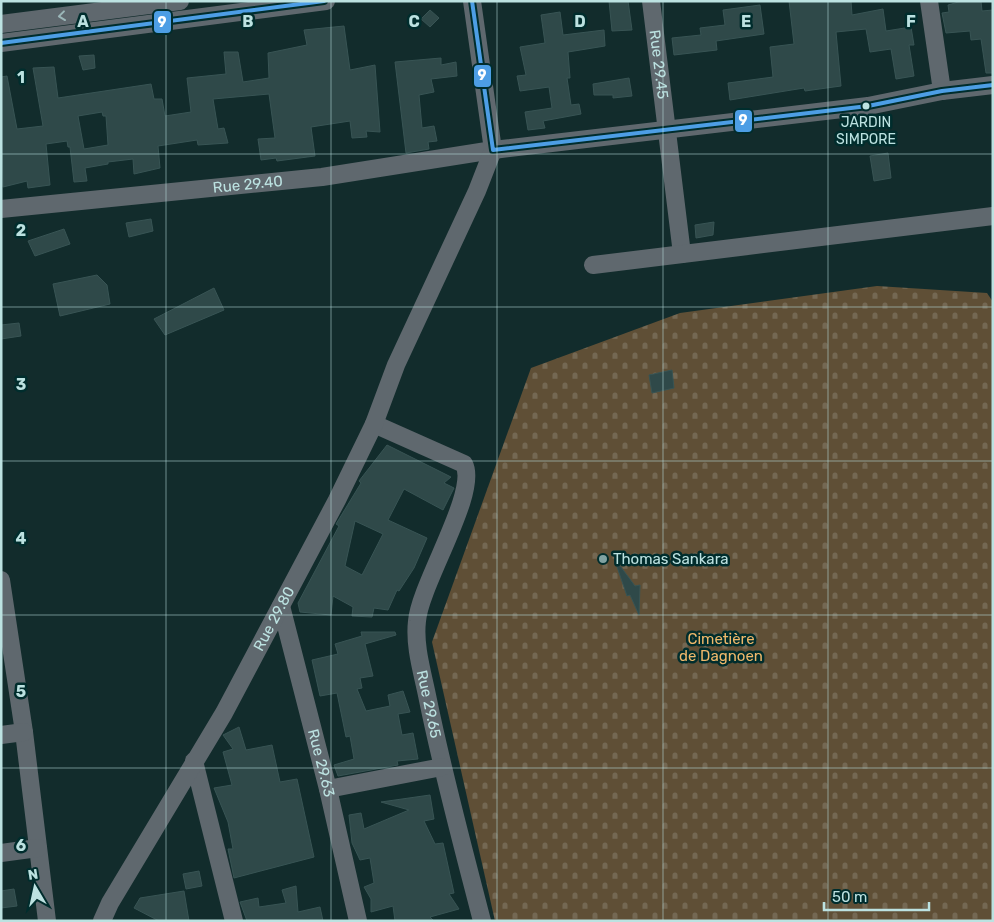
<svg xmlns="http://www.w3.org/2000/svg" width="994" height="922" font-family="Rubik,sans-serif">
<defs>
<pattern id="cemetery-stones" width="16" height="16" patternUnits="userSpaceOnUse" patternTransform="scale(1.25)"><rect width="16" height="16" fill="#5f4f36"/><path d="M2 7V4a2 2 0 0 1 4 0v3zM10 15v-3a2 2 0 0 1 4 0v3z" fill="#746853"/></pattern>
</defs>
<rect width="100%" height="100%" fill="#122c2c"/>
<path fill="url(#cemetery-stones)" d="M877,286L987,293L993,302V921H495L432,642L531,368L680,313Z"/>
<path fill="#2f4949" stroke="#385454" fill-rule="evenodd" d="M609,1H628L632,30L612,31Z
M789,1H851L852,15L883,9L886,31L911,27L914,45H909L914,76L896,79L891,49L870,52L866,29L836,32L841,86L805,91L804,88L730,100L728,83L773,77L770,47L794,44Z
M962,1H981L982,11L993,10V73H986L981,39L971,40L970,31L946,33L942,13L949,12L948,5Z
M760,5L764,34L716,41L717,50L674,55L672,38L701,35L700,28L725,25L723,10Z
M430,10L439,18L430,27L421,19Z
M560,12L563,35L604,30L605,46L568,52L570,78H567L571,105L579,104L581,114L543,121L545,128L528,130L525,112L552,108L549,87L520,91L517,76L526,75L520,47L545,43L541,15Z
M344,26L350,70L375,65L380,132L366,131L367,137L352,138L350,121L311,127L315,156L277,161L276,158L261,160L258,139L275,138L269,94L213,99L218,129L224,128L228,143L198,145L197,140L158,146L160,168L134,174L133,159L108,162V164L85,168L87,181L74,182L70,147H68L67,141L46,144L50,185L28,188L27,181L3,187L1,77L7,76L17,129L43,126L33,68L54,67L58,98L151,84L154,99H162L165,116L191,112L187,78L226,74L224,52H238L243,82L269,78L268,53L307,45L304,30ZM102,112L103,116H106L108,145L84,149L78,116Z
M94,55L95,68L83,70L79,56Z
M441,58V65L456,62L457,76L431,79L434,92L419,95L422,128L434,126L437,141L428,142L429,149L406,153L395,62Z
M629,78L632,96L613,98V95H594L593,84Z
M888,153L891,178L874,181L870,156Z
M151,219L153,231L129,237L126,223Z
M714,222L713,235L696,238L695,225Z
M64,229L70,244L35,256L28,241Z
M97,275L107,285L110,304L60,316L53,284Z
M214,288L224,310L165,335L154,319Z
M19,323L21,336L1,339V325Z
M672,370L674,388L652,393L649,375Z
M387,445L451,477L444,483L454,488L443,510L404,489L388,520L427,538L414,568L399,591L397,590L388,610L374,608L372,617L352,616L353,607L333,596L331,615L300,612L298,603L339,526L336,524L361,483L359,481ZM355,521L383,534L362,575L345,566Z
M618,563L635,586L640,585L639,615L630,595L627,596L616,564Z
M361,632H395L396,635L365,644L373,676L360,678L362,688L357,689L366,711L390,706L388,695L403,691L410,712L398,714L402,735L413,733L418,759L397,761L398,765L338,776L334,765L354,759L350,736L346,737L337,693L320,696L312,660L338,654L335,644L362,636Z
M239,727L246,750L272,745L280,782L297,779L314,857L234,878L228,849H233L228,822L214,788L232,785L223,752L233,749L223,735Z
M430,795L434,819L424,821L435,844L443,843L454,893L449,894L459,909L430,917L434,921H395L393,906L371,912V899L364,887L374,883L370,858L360,860L352,843L349,815L361,813L364,829L409,810L381,802Z
M199,871L202,886L186,889L183,874Z
M296,886L298,912L320,907L323,921H247L240,902L258,898L259,907L286,903L282,890Z
M14,889L17,906L1,908V891Z
M184,891L189,921H159L134,908L140,898Z"/>
<g fill="none" stroke-linecap="round" stroke-linejoin="round">
<g stroke="#5f686e" stroke-width="18">
<path id="s1" d="M651,1L682,254"/>
<path d="M929,1L942,91"/>
<path d="M1,24L180,1"/>
<path d="M1,43L326,1"/>
<path id="s2" d="M1,209L322,177L493,150L868,106L942,91L993,85"/>
<path d="M593,265L993,216"/>
<path id="s3" d="M374,424L464,464C479,492 420,584 417,621C414,647 423,674 428,700C443,774 463,847 482,921"/>
<path d="M1,580L24,732L47,921"/>
<path id="s4" d="M281,606L328,789L358,921"/>
<path d="M1,735L24,732"/>
<path d="M194,761L234,921"/>
<path d="M328,789L442,767"/>
<path d="M1,853L38,848"/>
<path id="s5" d="M102,921L110,903L224,713L337,500L374,424L396,365L477,191L493,150L472,1"/>
</g>
<g stroke="#002d2d" stroke-width="8">
<path id="bus-1" d="M472,1L493,150
M1,43L324,1
M493,150L868,106L942,91L993,85"/>
</g>
<use href="#bus-1" stroke="#4d9ee5" stroke-width="4"/>
</g>
<defs><path id="oneway-chevron" d="M-2-3.5L2.5 0L-2 3.5" fill="none" stroke-width="1.6" stroke-linecap="round" stroke-linejoin="round" transform="scale(1.25)"/></defs>
<use stroke="#9bb7b9" href="#oneway-chevron" transform="translate(62 16) rotate(173)"/>
<path fill="none" stroke="#bce2e1" stroke-width="1" stroke-opacity="0.55" d="M166,1V921M331,1V921M497,1V921M663,1V921M828,1V921M1,154H993M1,307H993M1,461H993M1,615H993M1,768H993"/>
<circle fill="#bce2e1" stroke="#002d2d" stroke-width="2" cx="866" cy="106" r="4.5"/>
<circle fill="#80a2a2" stroke="#002d2d" stroke-width="2" cx="603" cy="559" r="5"/>
<g text-anchor="middle" dominant-baseline="central" stroke-width="5" stroke-linejoin="round" paint-order="stroke">
<g font-size="14" fill="#bce2e1" stroke="#002d2d">
<text x="866" y="122">JARDIN<tspan x="866" dy="17">SIMPORE</tspan></text>
</g>
<g font-size="15" fill="#bce2e1" stroke="#002d2d">
<text stroke="none"><textPath href="#s1" startOffset="64">Rue 29.45</textPath></text>
<text stroke="none"><textPath href="#s2" startOffset="248">Rue 29.40</textPath></text>
<text stroke="none"><textPath href="#s5" startOffset="348">Rue 29.80</textPath></text>
<text stroke="none"><textPath href="#s3" startOffset="349">Rue 29.65</textPath></text>
<text stroke="none"><textPath href="#s4" startOffset="162">Rue 29.63</textPath></text>
</g>
<g font-size="15" fill="#bce2e1" stroke="#002d2d" text-anchor="start">
<text x="613" y="559">Thomas Sankara</text>
</g>
<g font-size="15" fill="#efb86b" stroke="#002d2d">
<text x="721" y="639">Cimetière<tspan x="721" dy="17">de Dagnoen</tspan></text>
</g>
</g>
<g font-size="16" text-anchor="middle" font-weight="bold" fill="#bce2e1" stroke="#002d2d" stroke-width="5" stroke-linejoin="round" paint-order="stroke">
<text x="83" y="27">A</text>
<text x="248" y="27">B</text>
<text x="414" y="27">C</text>
<text x="580" y="27">D</text>
<text x="746" y="27">E</text>
<text x="911" y="27">F</text>
<text x="21" y="83">1</text>
<text x="21" y="236">2</text>
<text x="21" y="390">3</text>
<text x="21" y="544">4</text>
<text x="21" y="697">5</text>
<text x="21" y="851">6</text>
</g>
<g stroke="#002d2d" stroke-width="2">
<rect x="153" y="10" width="19" height="24" rx="5" fill="#4d9ee5"/>
<rect x="473" y="64" width="19" height="24" rx="5" fill="#4d9ee5"/>
<rect x="734" y="109" width="19" height="24" rx="5" fill="#4d9ee5"/>
</g>
<g font-size="14" text-anchor="middle" font-weight="bold" fill="#fff">
<text x="162" y="27">9</text>
<text x="482" y="80">9</text>
<text x="743" y="125">9</text>
</g>
<rect width="994" height="922" fill="none" stroke="#bce2e1" stroke-width="5"/>
<g transform="translate(35 887) rotate(351)" stroke="#002d2d" stroke-width="4" paint-order="stroke">
<path d="M0-4L9 19L0 12L-9 19Z" fill="#bce2e1"/>
<text y="-8" font-size="14" font-weight="bold" text-anchor="middle" fill="#bce2e1">N</text>
</g>
<path d="M824 902v8h105v-8" fill="none" stroke="#bce2e1" stroke-width="2.5"/>
<text x="832" y="902" font-size="15" fill="#bce2e1" stroke="#002d2d" stroke-width="4" paint-order="stroke">50 m</text>
</svg>
